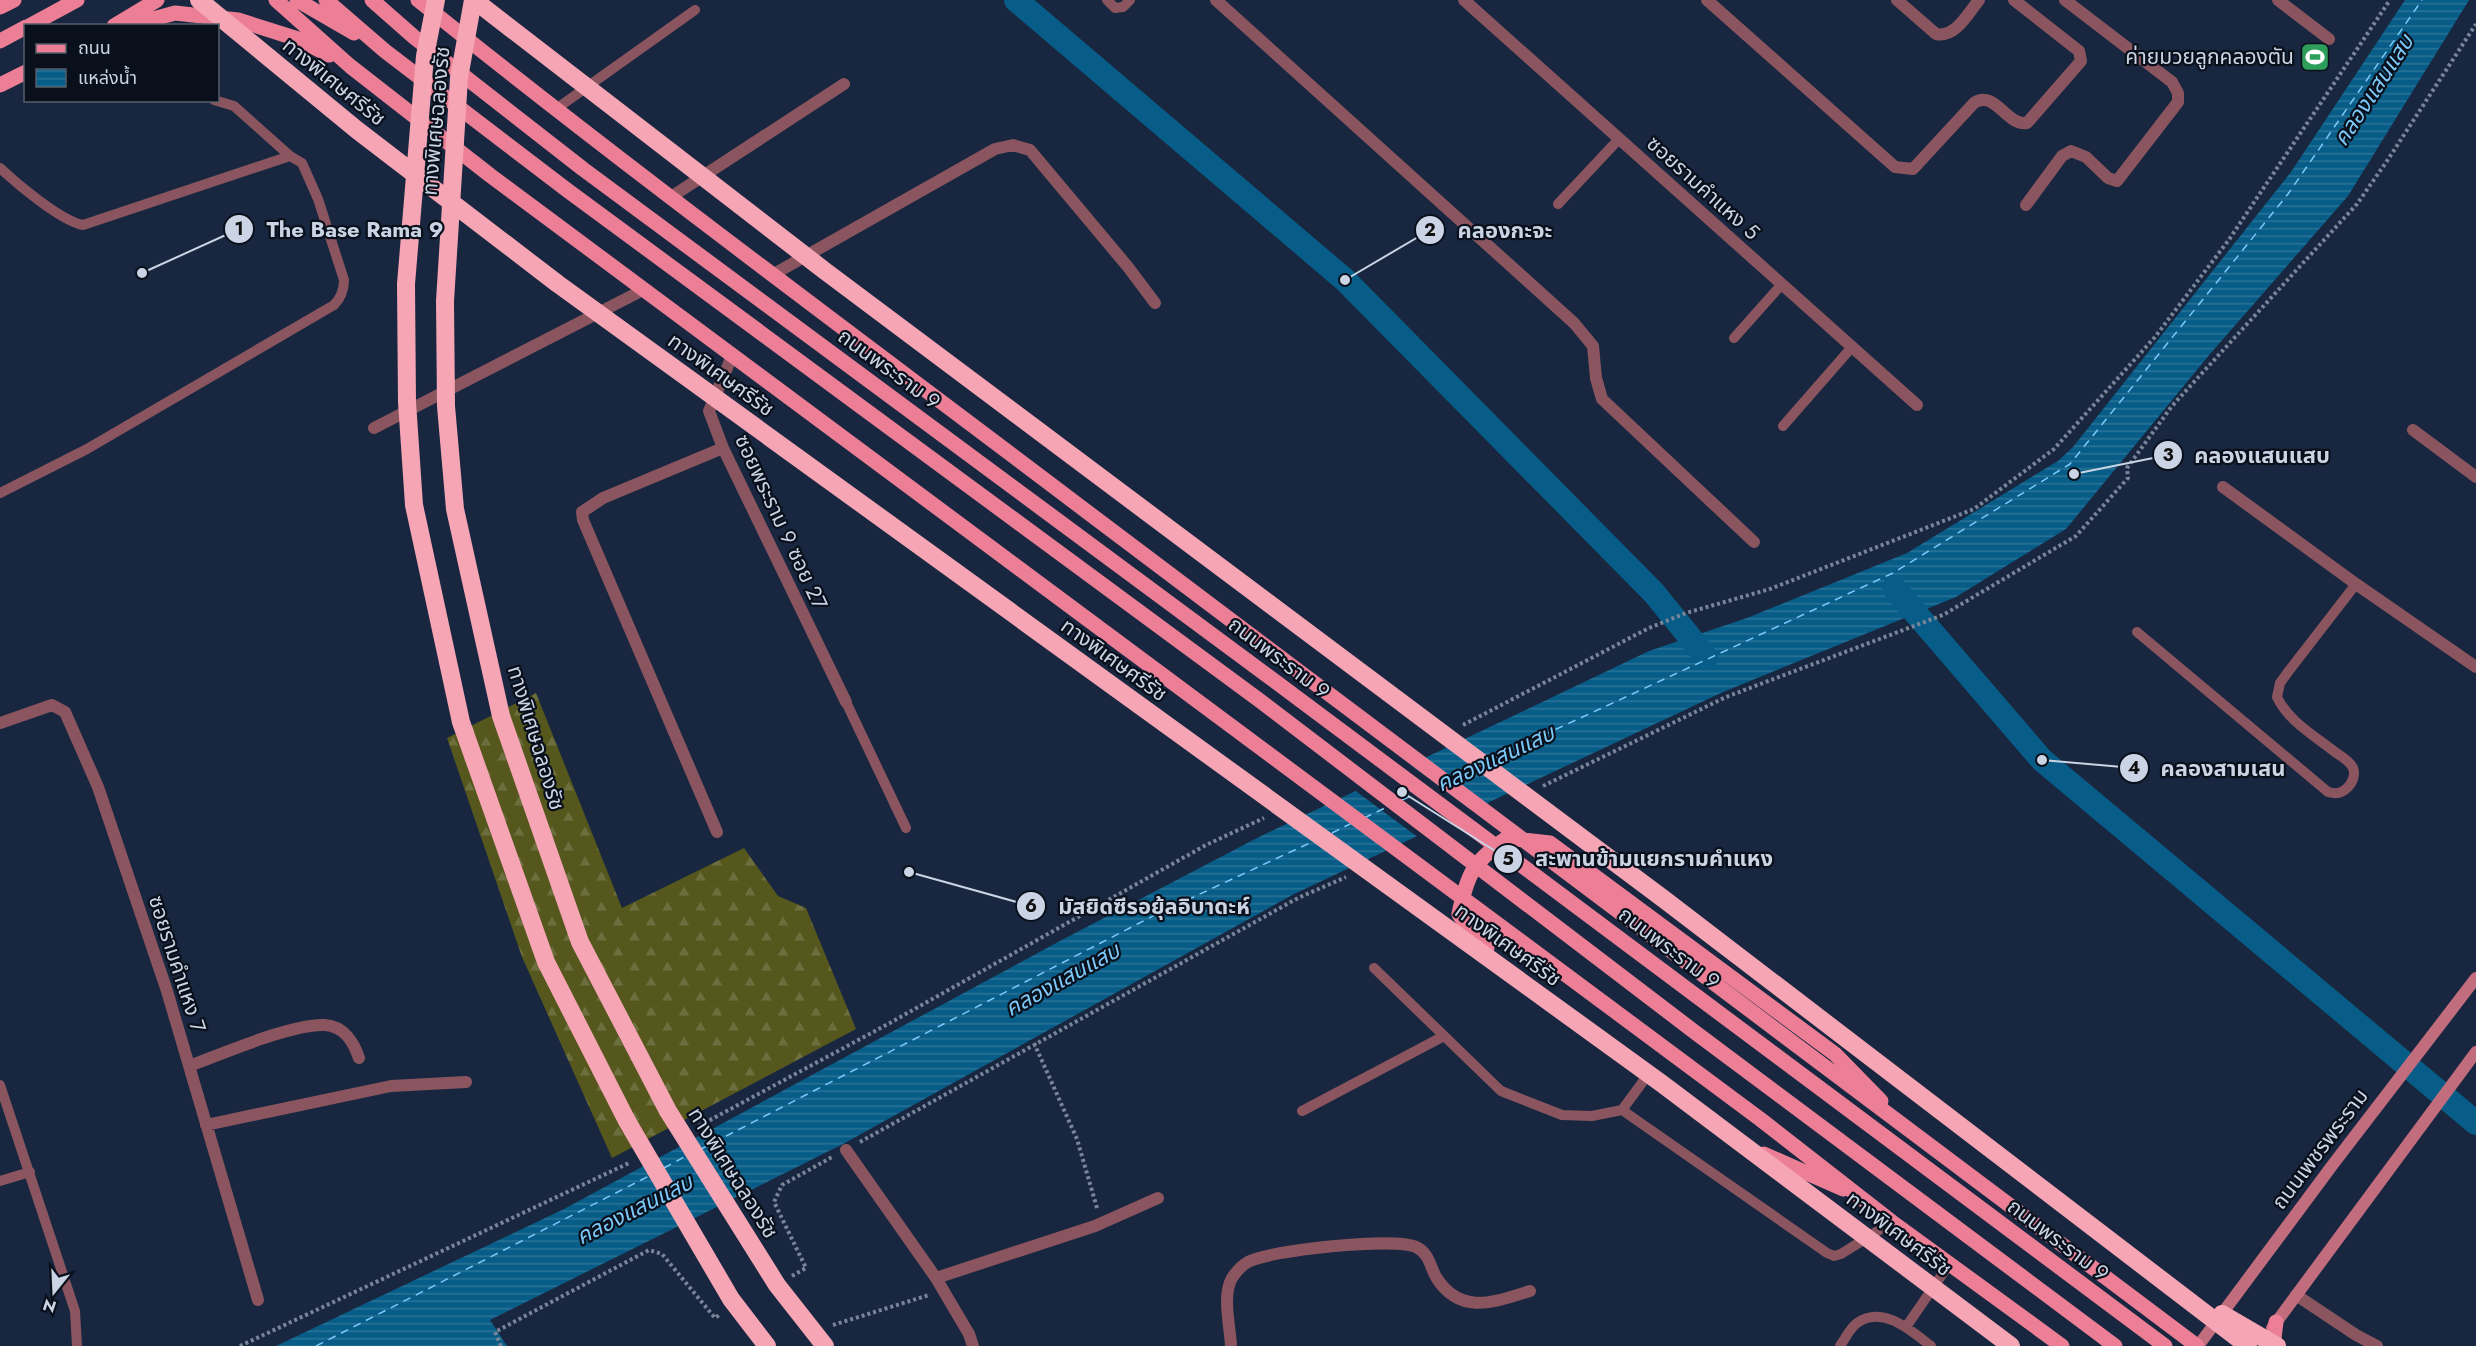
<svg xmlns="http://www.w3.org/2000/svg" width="2476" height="1346" font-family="Jost,'Noto Sans Thai',sans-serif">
<defs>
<pattern id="forest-firs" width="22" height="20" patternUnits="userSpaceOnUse" patternTransform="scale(1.5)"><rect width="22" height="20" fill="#56571d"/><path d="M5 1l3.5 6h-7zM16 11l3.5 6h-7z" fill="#6d6e3e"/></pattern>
<pattern id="water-rules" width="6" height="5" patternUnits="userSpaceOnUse" patternTransform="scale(1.5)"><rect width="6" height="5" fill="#075d87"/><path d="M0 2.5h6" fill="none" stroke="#2a7398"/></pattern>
</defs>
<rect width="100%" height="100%" fill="#18273f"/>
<path fill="url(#forest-firs)" d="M536,693L622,908L744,848L778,896L806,908L856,1029L612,1158L522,957L447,738Z"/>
<path fill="url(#water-rules)" d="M2405,0H2469L2348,196L2210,354L2066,529L1956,597L1723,692L1294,894L843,1144L490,1320L507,1346H276L564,1209L1060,941L1257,838L1649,651L1747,618L1907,553L2058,461L2073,447L2291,172Z"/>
<path fill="#18273f" d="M1408,763L1474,812L1419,838L1353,789Z"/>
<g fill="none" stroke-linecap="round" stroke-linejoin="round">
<path stroke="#075d87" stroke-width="24" d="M1016,0L1345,280L1654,593L1706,657
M1894,588L2042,760L2476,1123"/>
<path stroke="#7cc9fa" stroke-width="1.5" stroke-dasharray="8 6" stroke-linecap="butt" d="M1492,759L1893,573L2070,464L2288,194L2422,0
M1451,777L1474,767
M1402,800L1414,795
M1364,818L1387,807
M1332,833L1352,823
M701,1149L1157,914L1314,841
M664,1168L686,1156
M316,1346L649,1176"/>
<path stroke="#798598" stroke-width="4" stroke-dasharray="3 3" stroke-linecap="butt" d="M1463,725L1649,628L1686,613L1770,589L1974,509L2054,449L2155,337L2228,241L2390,0
M1543,786L1726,697L1943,615L2076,536L2128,478L2127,468L2172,406L2357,204L2387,161L2476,24
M1034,1043L1077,1139L1097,1208
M699,1126L888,1024L1206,845L1264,818
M860,1142L1298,898L1346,877
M792,1276L806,1268L774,1202L782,1185L832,1157
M833,1325L929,1295
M240,1346L629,1163
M501,1346L495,1332L649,1250L662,1254L715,1318L719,1315"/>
<path stroke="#8a555f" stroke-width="10" d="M1107,0L1115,8L1123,7L1130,0
M556,109L695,10
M0,168C17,184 61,221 83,225L290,156L234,106L214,100
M1558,204L1619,139
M1734,338L1782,284
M1783,426L1852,347
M0,493L87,449L334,305C341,298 344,290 344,280L318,199L302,163L290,156
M2137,632L2328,792C2335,794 2340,794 2346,789C2352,784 2356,775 2353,768C2350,761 2341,756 2335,752C2315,736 2288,721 2277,697L2280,683L2288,672L2356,584
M846,702L906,828
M1374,968L1501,1091L1562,1115L1592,1116L1622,1110L1650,1072
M0,1085L75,1311L77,1346
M1622,1110L1827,1253L1834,1256L1841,1254L1892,1222
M1302,1111L1444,1036
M0,1181L30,1172
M1906,1327L1950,1263
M1840,1346C1845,1339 1850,1328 1857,1323C1883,1305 1910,1330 1931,1346"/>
<path stroke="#8a555f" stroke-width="12" d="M1216,0L1574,323L1593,346L1596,378L1602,399L1754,542
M1464,0L1917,405
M1707,0L1895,167L1913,169L1974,103C1995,89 2006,126 2027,123L2081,61L2079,51L2014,0
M1897,0L1936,34C1956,38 1968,13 1979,0
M2278,0L2329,39
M671,197L844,84
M2026,205L2062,156L2071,151L2086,157L2108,178L2117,181L2178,102V93L2172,82L2065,0
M774,274L995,149L1013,145L1030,150L1128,267L1155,303
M732,356L709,411L723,448L846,702
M374,428L643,290
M2413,430L2476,477
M2223,487L2356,584L2476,667
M0,723L52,705L65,712L98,787L167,991L258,1300
M717,832L583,520L582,512L603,498L723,448
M189,1066C222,1054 293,1023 325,1025C344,1026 354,1043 359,1058
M206,1125L391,1086L466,1082
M846,1150L936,1278L969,1334L973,1346
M936,1278L1095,1226L1158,1198
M2296,1295L2356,1335L2377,1346
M1231,1346C1230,1326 1222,1295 1232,1278C1236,1272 1242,1265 1248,1262C1269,1250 1395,1237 1416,1247C1429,1253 1430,1266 1436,1277C1460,1316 1495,1302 1530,1291"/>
<path stroke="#c16d7e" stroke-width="12" d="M2272,1328L2476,1052
M2198,1346L2334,1163L2476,978"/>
<path stroke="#ec7f96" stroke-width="15" d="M276,0L350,66L491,176L1760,1119L1892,1222L2062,1346
M297,0L354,33
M326,0L385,51L567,190L1259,700L1696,1033L2115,1346
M372,0L414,37L583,169L1276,682L2165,1346
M418,0C637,176 863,342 1086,511C1456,790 1827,1068 2197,1346
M0,7L14,0
M29,26L77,0
M114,26L157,0
M128,26L175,13L238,20L298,39L329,55
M0,41L26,27
M0,85L26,72
M1487,948L1473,937L1459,914C1467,874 1473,862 1507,838L1550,843L1835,1054L1881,1101
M1764,1154L1843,1189
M2273,1346L2276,1322"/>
<path stroke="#f5a5b3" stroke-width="18" d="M199,0L357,130L558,284L1661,1083L2011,1346
M436,0L425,56L406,284L407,402L414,505L461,722L546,962L627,1121L731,1299L767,1346
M473,0L459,78L445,301L446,406L455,509L501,716L580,942L668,1111L777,1285L825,1346
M474,0L825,271L1665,900L2248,1346
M2222,1314L2277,1346"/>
</g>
<defs>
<g id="stadium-square" transform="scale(1.5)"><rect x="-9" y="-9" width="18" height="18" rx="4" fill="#2e9e5b" stroke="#09101b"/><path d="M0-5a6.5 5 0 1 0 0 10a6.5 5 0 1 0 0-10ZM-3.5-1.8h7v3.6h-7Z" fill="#fff"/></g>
</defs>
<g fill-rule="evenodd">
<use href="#stadium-square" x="2315" y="57"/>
</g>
<g text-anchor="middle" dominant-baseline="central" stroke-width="4.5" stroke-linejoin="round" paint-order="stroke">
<g font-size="21" fill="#cad4e4" stroke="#09101b" text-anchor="end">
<text x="2294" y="57">ค่ายมวยลูกคลองตัน</text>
</g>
<g font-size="21" fill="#cad4e4" stroke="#09101b">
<text transform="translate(334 82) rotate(39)">ทางพิเศษศรีรัช</text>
<text transform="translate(436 121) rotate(-85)">ทางพิเศษฉลองรัช</text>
<text transform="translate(1703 188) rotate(42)">ซอยรามคำแหง 5</text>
<text transform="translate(889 369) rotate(36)">ถนนพระราม 9</text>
<text transform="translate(721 375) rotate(36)">ทางพิเศษศรีรัช</text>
<text transform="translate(781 522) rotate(65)">ซอยพระราม 9 ซอย 27</text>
<text transform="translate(1279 658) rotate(37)">ถนนพระราม 9</text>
<text transform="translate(1114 660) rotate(36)">ทางพิเศษศรีรัช</text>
<text transform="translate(536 738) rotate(73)">ทางพิเศษฉลองรัช</text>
<text transform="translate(1508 945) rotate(36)">ทางพิเศษศรีรัช</text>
<text transform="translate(1669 948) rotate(37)">ถนนพระราม 9</text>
<text transform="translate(177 964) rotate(72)">ซอยรามคำแหง 7</text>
<text transform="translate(2320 1149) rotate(-53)">ถนนเพชรพระราม</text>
<text transform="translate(733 1173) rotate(58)">ทางพิเศษฉลองรัช</text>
<text transform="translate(1899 1234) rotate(37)">ทางพิเศษศรีรัช</text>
<text transform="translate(2058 1240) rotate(37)">ถนนพระราม 9</text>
</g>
<g font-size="22" font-style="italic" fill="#7cc9fa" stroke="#09101b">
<text transform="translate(2373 90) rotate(-57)">คลองแสนแสบ</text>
<text transform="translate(1495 758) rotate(-25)">คลองแสนแสบ</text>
<text transform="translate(1062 979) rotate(-29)">คลองแสนแสบ</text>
<text transform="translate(634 1209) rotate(-27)">คลองแสนแสบ</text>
</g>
</g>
<path fill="none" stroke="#cad4e4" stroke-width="2" d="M142 273L239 229M1345 280L1430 230M2074 474L2168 455M2042 760L2134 768M1402 792L1508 859M909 872L1031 906"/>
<g fill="#cad4e4" stroke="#09101b" stroke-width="2">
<circle cx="142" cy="273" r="6"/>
<circle cx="1345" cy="280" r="6"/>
<circle cx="2074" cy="474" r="6"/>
<circle cx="2042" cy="760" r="6"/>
<circle cx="1402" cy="792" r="6"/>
<circle cx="909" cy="872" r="6"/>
<circle cx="239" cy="229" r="15"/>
<circle cx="1430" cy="230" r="15"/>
<circle cx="2168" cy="455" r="15"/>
<circle cx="2134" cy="768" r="15"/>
<circle cx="1508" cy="859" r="15"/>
<circle cx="1031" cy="906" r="15"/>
</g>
<g font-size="18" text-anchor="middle" font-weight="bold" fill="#111">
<text x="239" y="235">1</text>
<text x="1430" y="236">2</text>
<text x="2168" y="461">3</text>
<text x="2134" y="774">4</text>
<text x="1508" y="865">5</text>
<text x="1031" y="912">6</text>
</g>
<g font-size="22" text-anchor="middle" font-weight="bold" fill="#cad4e4" stroke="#09101b" stroke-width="4.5" stroke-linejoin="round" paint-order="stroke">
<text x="355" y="237">The Base Rama 9</text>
<text x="1505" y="238">คลองกะจะ</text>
<text x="2262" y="463">คลองแสนแสบ</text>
<text x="2223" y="776">คลองสามเสน</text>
<text x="1654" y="866">สะพานข้ามแยกรามคำแหง</text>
<text x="1154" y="914">มัสยิดซีรอยุ้ลอิบาดะห์</text>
</g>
<rect x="24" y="24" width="195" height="78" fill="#09101b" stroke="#565e6b" stroke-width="1.5"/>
<rect x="36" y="44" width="30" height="9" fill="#ec7f96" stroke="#565e6b" stroke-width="1.5"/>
<text x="78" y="54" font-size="18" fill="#cad4e4">ถนน</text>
<rect x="36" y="69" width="30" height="18" fill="url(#water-rules)" stroke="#565e6b" stroke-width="1.5"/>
<text x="78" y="84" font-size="18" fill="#cad4e4">แหล่งน้ำ</text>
<g transform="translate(54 1292) rotate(198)" stroke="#09101b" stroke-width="4.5" paint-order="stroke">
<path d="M0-4.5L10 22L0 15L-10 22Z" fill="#cad4e4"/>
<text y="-9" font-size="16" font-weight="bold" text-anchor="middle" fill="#cad4e4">N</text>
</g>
</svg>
